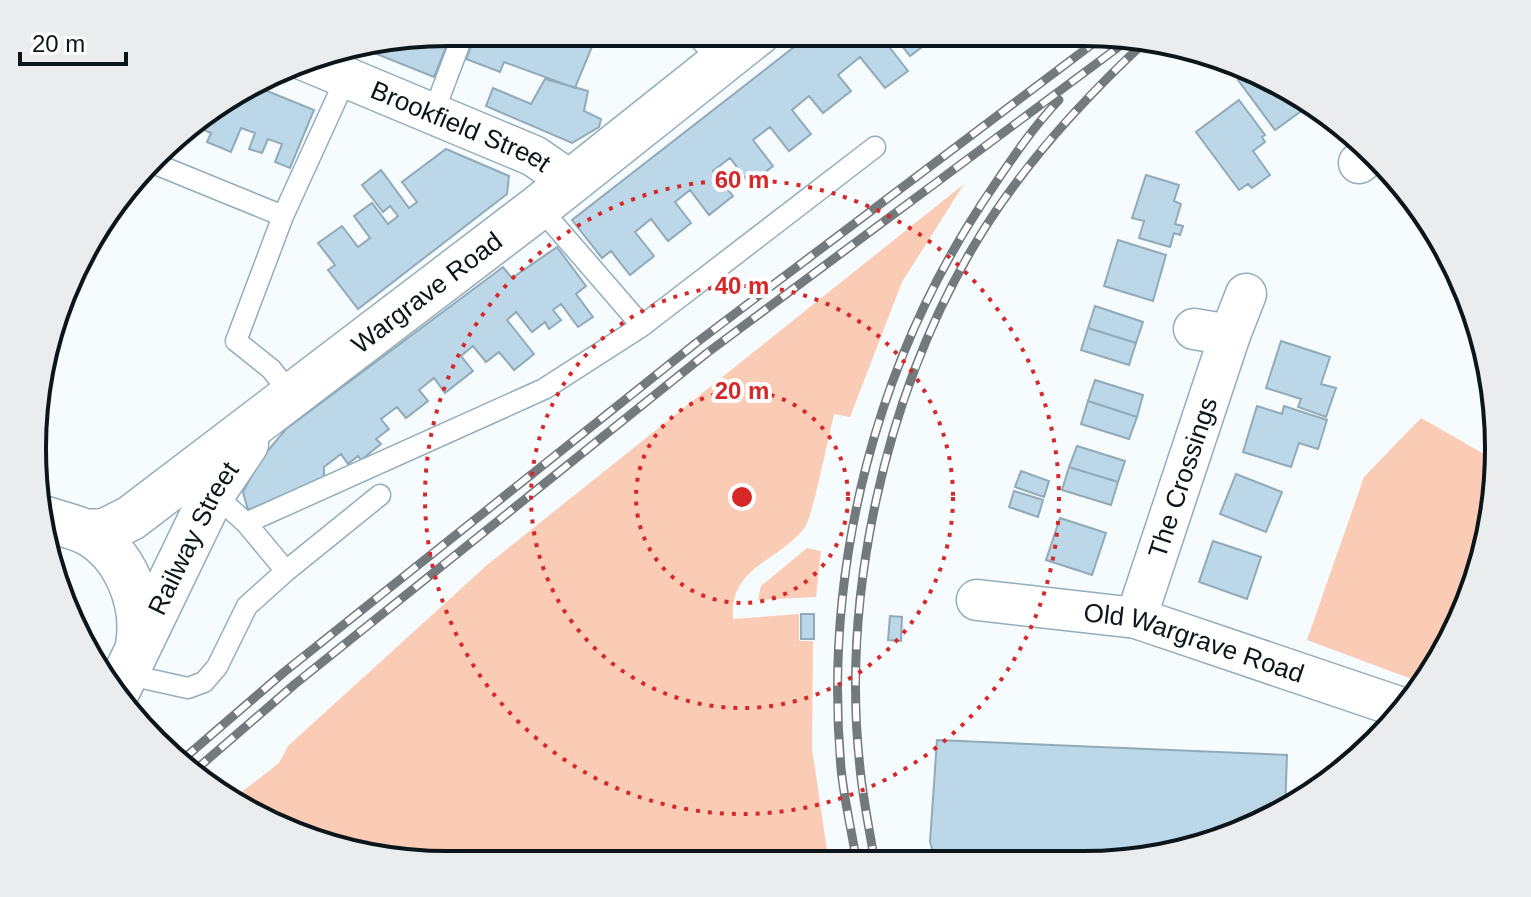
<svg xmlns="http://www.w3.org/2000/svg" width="1531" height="897" font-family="Arial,sans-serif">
<rect width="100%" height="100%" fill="#f6fbfe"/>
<path fill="#fbccb5" d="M964,184L902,282L850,417L834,414C829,433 813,516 805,527C779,562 729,566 733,619L799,614V641H813L812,748L829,864H421L314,843L230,801L279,763L288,746L487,565Z
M1421,418L1491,458V529L1425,684L1307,640L1364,477Z
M807,548L821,551L816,597L758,600L761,586Z"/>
<path fill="#bcd7e7" stroke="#91aaba" stroke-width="2" d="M452,32L434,77L359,47L448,32Z
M477,32H598L575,88L504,62L500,72L466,59Z
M812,33H891L883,39L908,71L885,88L860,57L838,75L851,91L823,113L809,96L792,110L811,134L789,151L770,127L753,140L773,166L750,184L730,158L713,171L733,196L709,215L690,190L675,202L691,223L668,241L651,219L635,232L654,256L630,275L611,251L602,258L572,220Z
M892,33H917L926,44L910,56Z
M1250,71L1314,102L1275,130L1238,80Z
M545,79L588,91L584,111L601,119L599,127L572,143L486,106L493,88L531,104Z
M255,86L314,110L290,168L275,162L282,144L268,139L262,153L249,149L255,133L241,128L231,152L207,142L211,133L197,127L202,114Z
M1239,100L1265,135L1262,137L1265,142L1253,151L1270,175L1252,188L1248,184L1239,190L1196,132Z
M446,149L509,176L507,194L358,309L328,270L335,265L318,243L342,226L358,247L370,238L354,216L372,203L388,224L398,216L390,206L383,212L362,185L381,170L409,208L417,202L402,182Z
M1146,175L1179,185L1174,201L1181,204L1175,224L1183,226L1180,235L1174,233L1170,247L1139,238L1144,221L1132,218Z
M1118,240L1166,255L1153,301L1104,286Z
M557,247L586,286L576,294L593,317L578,327L561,304L553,310L561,320L549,329L545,322L532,332L516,312L507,320L534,354L514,370L499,352L486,362L473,346L461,356L473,371L445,393L434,378L419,390L428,401L406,418L397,407L381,419L389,429L376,439L381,444L361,460L358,456L348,464L341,454L324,467V479L248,510L243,492L260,460L286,429L503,267L512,278Z
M1095,306L1143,322L1136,343L1088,328Z
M1088,328L1136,343L1129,365L1081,350Z
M1281,341L1330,357L1321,384L1336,388L1326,417L1298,407L1301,399L1266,388Z
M1095,380L1143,395L1137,417L1088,401Z
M1088,401L1137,417L1129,439L1081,424Z
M1257,406L1282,414L1284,406L1327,420L1318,449L1299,443L1291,467L1243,452Z
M1077,446L1125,461L1118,482L1069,467Z
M1069,467L1118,482L1111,505L1062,490Z
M1021,471L1049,481L1044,497L1015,487Z
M1236,474L1282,492L1266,532L1220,514Z
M1014,491L1043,500L1038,517L1009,507Z
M1060,518L1106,533L1092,575L1046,560Z
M1213,541L1261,557L1247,599L1199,582Z
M801,614H814V639H801Z
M890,616L902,617L901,641L888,640Z
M937,740L1287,755L1285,812L1216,843L1110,864H937L930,842Z"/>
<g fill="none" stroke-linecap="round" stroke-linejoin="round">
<g stroke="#93adbd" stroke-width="23">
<path id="lane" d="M433,114L464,32
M153,163L283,216
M539,207L642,326
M290,393L271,369L236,341L283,216L346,78
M246,523L544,389L642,326L875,147
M286,571L380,495
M125,674L188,688L204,682L217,667L247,606L286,571L246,523L213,493"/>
</g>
<g stroke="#93adbd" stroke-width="43">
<g id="street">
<path d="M707,32L728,56"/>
<path id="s1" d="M304,60L534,156L570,181"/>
<path d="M1359,163L1368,156"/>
<path d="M1230,335L1246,294"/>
<path id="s2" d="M977,600L1136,618L1405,709"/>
<path id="s3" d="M1136,618L1230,335L1194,329"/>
</g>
</g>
<g stroke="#93adbd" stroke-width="47">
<g id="secondary">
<path d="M43,518C57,523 73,526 86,532C126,553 145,604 138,645"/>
<path id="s4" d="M86,532L105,531L131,518L539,207L759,32"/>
<path id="s5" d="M115,696L213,493L246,444"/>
</g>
</g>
<use href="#lane" stroke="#fff" stroke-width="20"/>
<use href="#street" stroke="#fff" stroke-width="40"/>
<use href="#secondary" stroke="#fff" stroke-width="44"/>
<g stroke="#727a7e" stroke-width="9">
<path id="rail" d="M181,761L283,673L696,343L1107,33
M193,772L295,684L707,353L1132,37
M857,864C852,832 844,800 841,768C823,563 877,356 993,187C1013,157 1034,126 1059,100
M875,864C870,832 863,800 860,768C841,595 885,398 972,249C1018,170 1081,101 1147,40"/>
</g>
<use href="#rail" stroke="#fff" stroke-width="6" stroke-dasharray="18" stroke-linecap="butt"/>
</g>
<g fill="none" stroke="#d62828" stroke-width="4" stroke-dasharray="4 8">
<circle cx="742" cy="497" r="106"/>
<circle cx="742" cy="497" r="211"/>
<circle cx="742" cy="497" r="317"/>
</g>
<g text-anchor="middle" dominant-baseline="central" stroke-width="8" stroke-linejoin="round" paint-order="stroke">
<g font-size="26" fill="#0b151a" stroke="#fff">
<text stroke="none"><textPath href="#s1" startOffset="170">Brookfield Street</textPath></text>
<text stroke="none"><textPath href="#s4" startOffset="420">Wargrave Road</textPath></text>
<text stroke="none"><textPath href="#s3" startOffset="148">The Crossings</textPath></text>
<text stroke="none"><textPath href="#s5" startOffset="176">Railway Street</textPath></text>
<text stroke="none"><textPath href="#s2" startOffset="222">Old Wargrave Road</textPath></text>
</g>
</g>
<path d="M0 0H1531V897H0ZM448 46H1083A402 402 0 0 1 1485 448V449A402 402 0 0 1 1083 851H448A402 402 0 0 1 46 449V448A402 402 0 0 1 448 46Z" fill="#ebeced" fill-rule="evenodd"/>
<path fill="none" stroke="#0b151a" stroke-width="4" d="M448 46H1083A402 402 0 0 1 1485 448V449A402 402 0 0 1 1083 851H448A402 402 0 0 1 46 449V448A402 402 0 0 1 448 46Z"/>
<circle cx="742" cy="497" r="12" fill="#d62828" stroke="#fff" stroke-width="4"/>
<g font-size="24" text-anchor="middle" font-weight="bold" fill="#d62828" stroke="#fff" stroke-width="8" stroke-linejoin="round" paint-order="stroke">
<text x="742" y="188">60 m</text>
<text x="742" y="294">40 m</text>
<text x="742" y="399">20 m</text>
</g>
<path d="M20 52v12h106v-12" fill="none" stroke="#0b151a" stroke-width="4"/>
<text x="32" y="52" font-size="24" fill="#0b151a" stroke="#ffffff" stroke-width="6" paint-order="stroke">20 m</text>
</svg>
